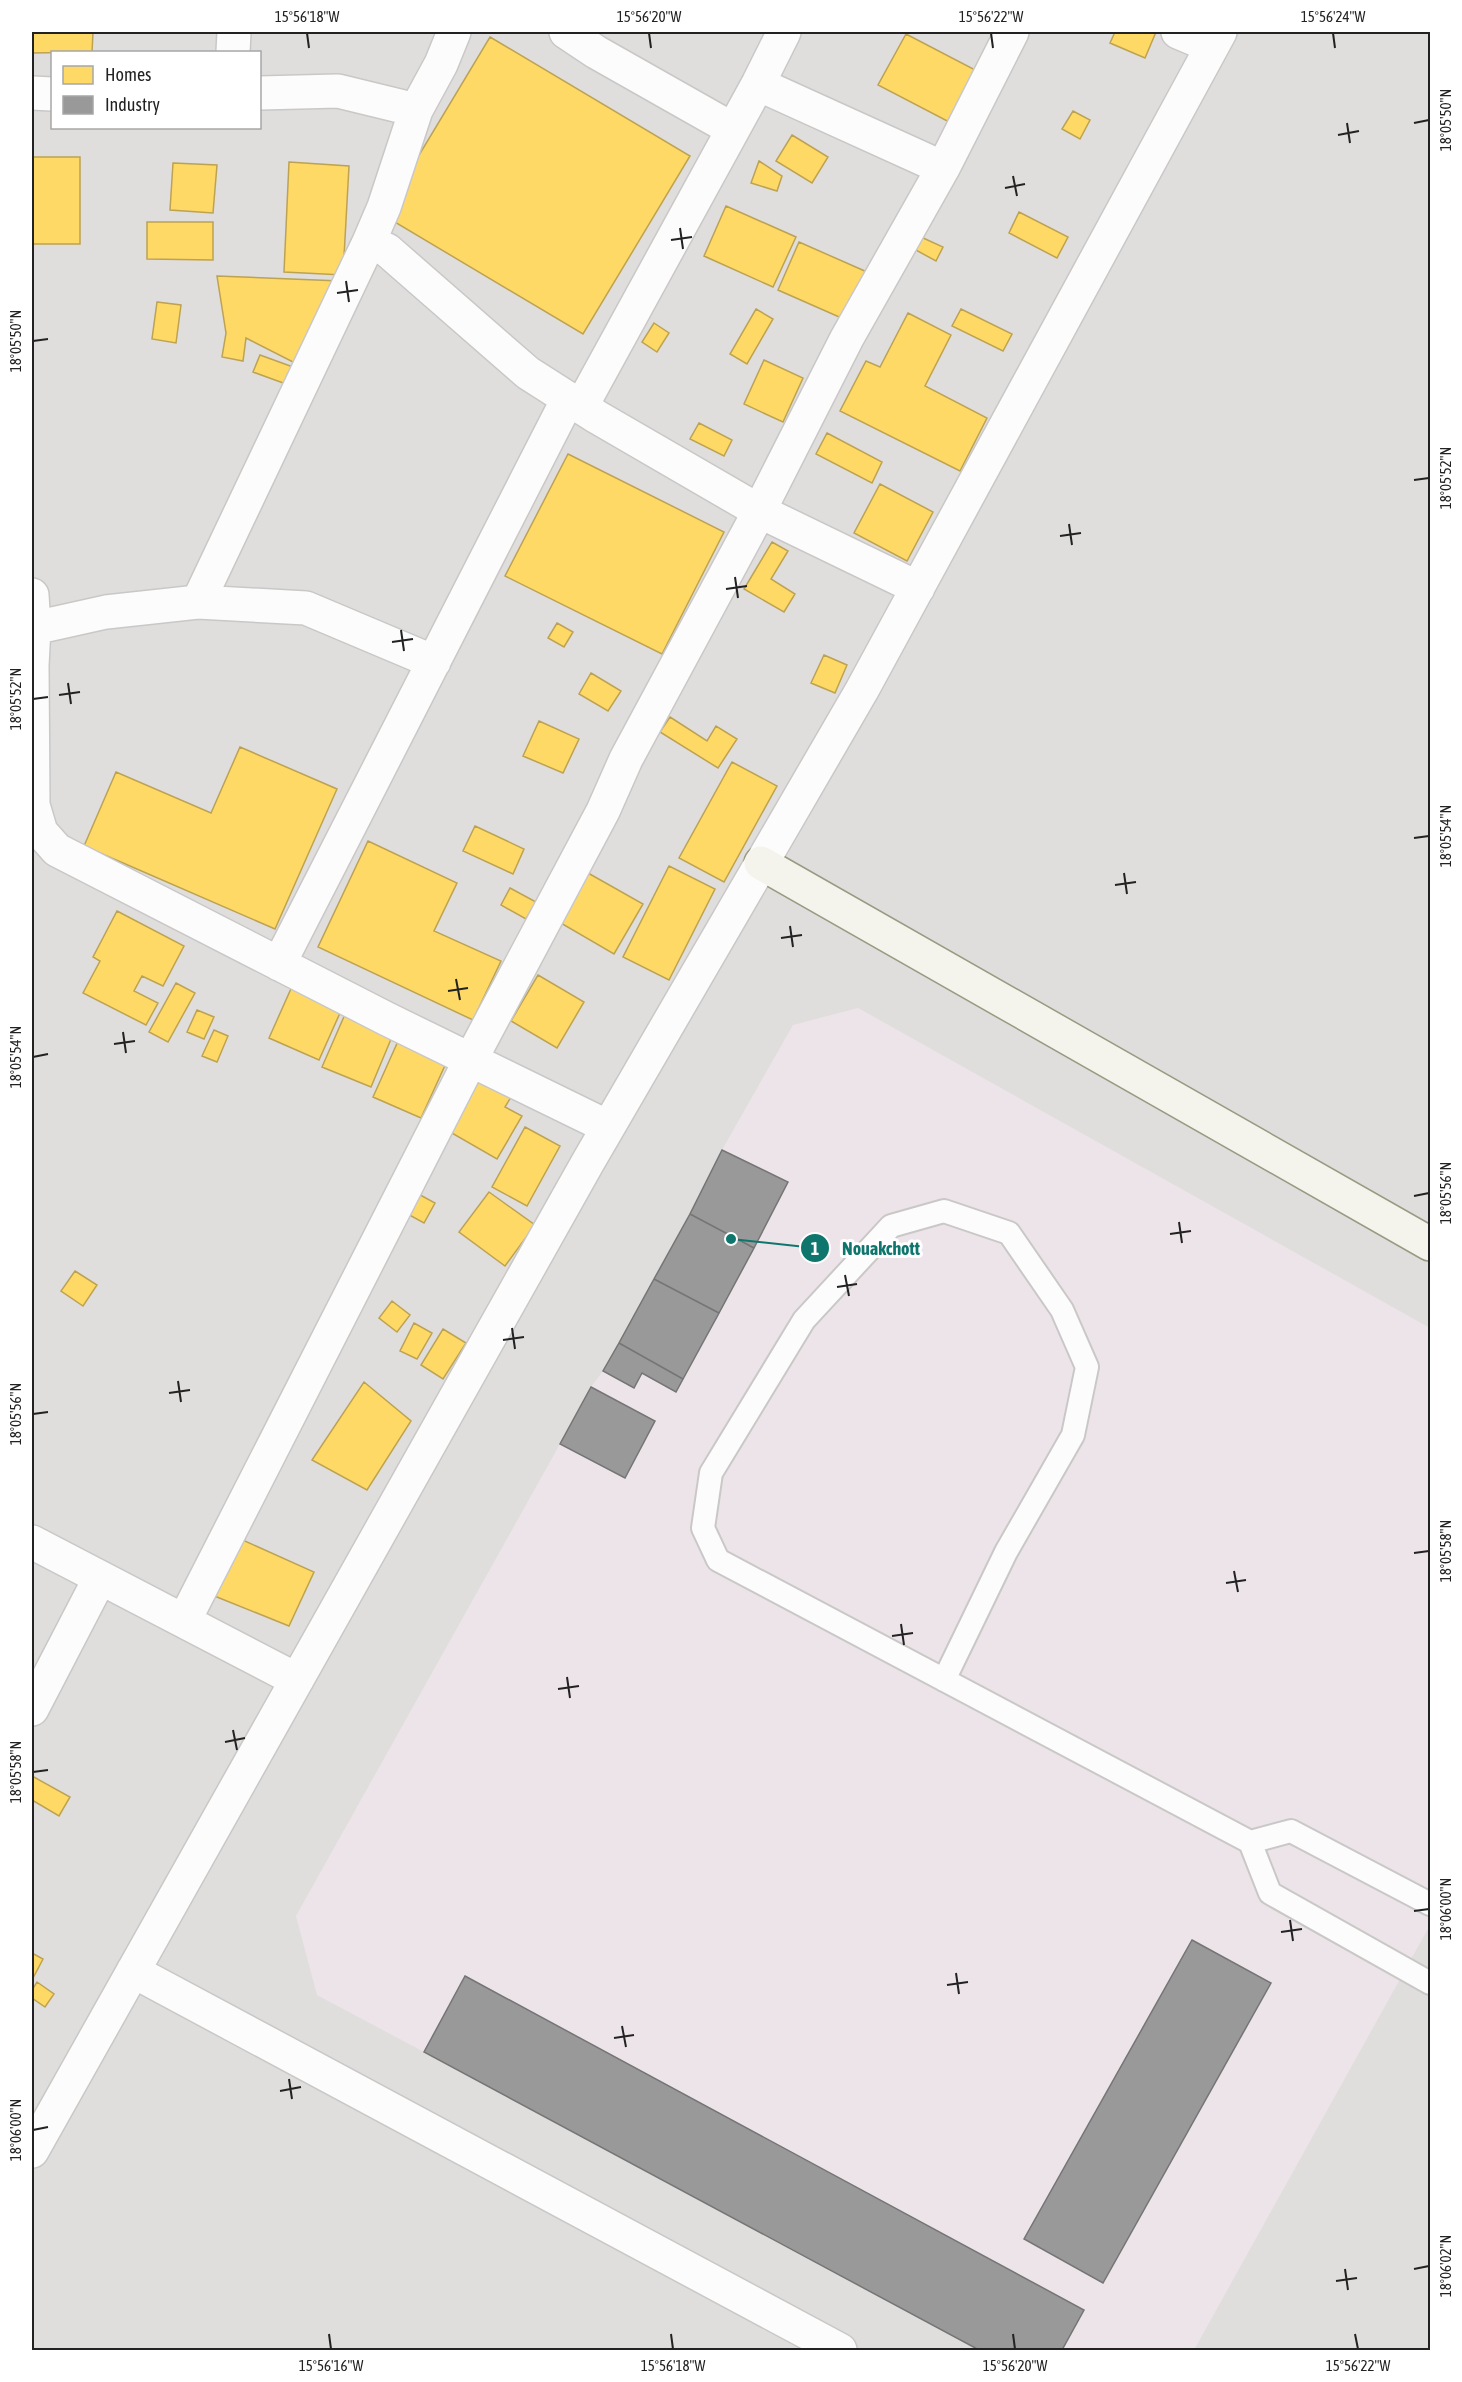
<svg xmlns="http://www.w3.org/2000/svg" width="1462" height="2382" font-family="'Asap Condensed',sans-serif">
<rect width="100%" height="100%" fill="#f0eeeb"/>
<path fill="#dfdedc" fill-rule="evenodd" d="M32,32H1430V2350H32ZM52,52H260V128H52Z"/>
<path fill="#ede4e9" d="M858,1008L1430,1328V1925L1194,2350H1062L1084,2310L424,2052L317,1995L296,1916L560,1444L625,1478L655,1421L591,1387L603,1371L634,1388L642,1373L676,1392L787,1182L722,1150L793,1025Z"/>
<path fill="#ffd966" stroke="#bda252" stroke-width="1.5" d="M32,32H93L92,52L32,53Z
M1115,32H1156L1145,58L1110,43Z
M906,34L981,73L953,124L878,85Z
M490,37L690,156L583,334L383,215Z
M1073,111L1090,120L1080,139L1062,129Z
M792,135L828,157L812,183L776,161Z
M32,157H80V244H32Z
M759,161L782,176L777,191L751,183Z
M289,162L349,166L343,275L284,272Z
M173,163L217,165L213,213L170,210Z
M726,206L796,237L773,287L704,256Z
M1019,212L1068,237L1057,258L1009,233Z
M147,222H213V260L147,259Z
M921,237L943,247L936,261L914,249Z
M799,242L867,272L846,320L778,290Z
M217,276L340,281L295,363L246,338L243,361L222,357L226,333Z
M157,302L181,305L176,343L152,339Z
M756,309L773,319L747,364L730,354Z
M961,309L1012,334L1003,351L952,326Z
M908,313L951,335L925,386L987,418L960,471L840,411L866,361L880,367Z
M654,323L669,333L657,352L642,342Z
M260,355L293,367L286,384L253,372Z
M764,360L803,378L783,422L744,404Z
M699,423L732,440L724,456L690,439Z
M827,433L882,462L872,483L816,454Z
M568,454L724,532L662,654L505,576Z
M880,484L933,512L907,561L854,533Z
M772,542L788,551L771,579L795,594L784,612L744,589Z
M557,623L573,632L564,647L548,638Z
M824,655L847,665L835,693L811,683Z
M591,673L621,691L608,711L579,694Z
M670,717L707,741L716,726L737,739L718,768L660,732Z
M539,721L579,739L563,773L523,756Z
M240,747L337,789L275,929L84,846L116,772L211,813Z
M732,762L777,786L724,882L679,858Z
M475,826L524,849L513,874L463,851Z
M368,841L457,883L434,931L501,961L473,1020L318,947Z
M669,866L715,889L669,980L623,957Z
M588,873L643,904L614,954L559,922Z
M510,888L536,902L526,919L501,905Z
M117,911L184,946L163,986L142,976L134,991L158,1003L146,1025L83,993L100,961L93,957Z
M538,975L584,1002L557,1048L511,1021Z
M294,982L344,1004L319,1060L269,1038Z
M176,983L195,993L168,1042L149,1032Z
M197,1010L214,1017L204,1039L187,1032Z
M346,1012L394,1032L371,1087L322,1067Z
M214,1030L228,1036L217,1062L202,1056Z
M399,1039L447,1061L421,1118L373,1097Z
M480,1079L511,1097L505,1107L522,1116L497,1159L450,1132Z
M525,1127L560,1146L527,1206L492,1187Z
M413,1191L435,1203L424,1223L402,1211Z
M489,1192L535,1225L505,1266L459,1232Z
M75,1271L97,1285L83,1306L61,1291Z
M392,1301L410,1315L397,1332L379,1318Z
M414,1323L432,1333L417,1359L400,1351Z
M443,1329L466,1343L443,1379L421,1365Z
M364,1382L411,1421L367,1490L312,1460Z
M238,1538L314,1572L289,1626L212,1595Z
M32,1776L70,1797L59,1816L32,1800Z
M32,1953L43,1959L32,1980Z
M37,1982L54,1994L45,2007L32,1998V1990Z"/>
<path fill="#999" stroke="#757575" stroke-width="1.5" d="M722,1150L788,1182L754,1248L690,1214Z
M690,1214L754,1248L719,1313L654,1279Z
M654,1279L719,1313L683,1379L619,1343Z
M619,1343L683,1379L676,1392L642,1373L634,1388L603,1371Z
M591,1387L655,1421L625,1478L560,1444Z
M1192,1940L1271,1983L1103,2283L1024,2239Z
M465,1976L1084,2310L1062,2350H979L424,2052Z"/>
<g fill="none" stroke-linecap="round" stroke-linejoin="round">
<g stroke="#c9c8c7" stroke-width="26">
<path id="lane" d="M944,1680L1006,1552L1073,1435L1087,1367L1062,1310L1009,1233L944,1211L891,1226L804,1320L711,1473L703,1528L718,1560L1250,1842L1270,1893L1430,1983
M1250,1842L1291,1831L1430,1904"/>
</g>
<g stroke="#c9c8c7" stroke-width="36">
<path id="street" d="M566,32L596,52L732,129
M1178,32L1211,46
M233,52L234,32
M758,84L943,168
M32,93L52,94
M260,93L338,91L416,110L384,207L369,242L387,250L528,373L597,417L759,511L918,588
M416,110L441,64L454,32
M581,407L758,84L784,32
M32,595L34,628L106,612L198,602L306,608L434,662
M198,602L369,242
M32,628H34L32,665L33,805L41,832L57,850L387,1019L608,1127
M279,964L568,399
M32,1542L297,1680
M184,1621L471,1059L603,811L626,759L751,527L847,338L943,168L1012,32
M32,1709L100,1578
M133,1971L840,2350
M32,2151L588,1162L862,690L1220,32"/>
</g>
<g stroke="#999a82" stroke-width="36">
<path id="secondary" d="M761,863L1430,1244"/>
</g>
<use href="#lane" stroke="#fdfcfc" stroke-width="22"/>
<use href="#street" stroke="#fdfcfc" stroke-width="33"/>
<use href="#secondary" stroke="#f4f4ed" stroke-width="33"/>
</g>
<path fill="none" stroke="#222" stroke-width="2" d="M307,33L309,48M649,33L651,48M991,33L993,48M1333,33L1335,48M1347,123L1350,143M1414,123L1429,120M1338,135L1359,131M1013,176L1017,196M1005,188L1025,184M680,228L683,249M671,240L692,237M346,281L349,302M337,293L358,290M33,341L48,339M1414,480L1429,478M1069,524L1072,545M1060,536L1081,533M735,577L738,598M726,589L747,586M401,630L404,651M392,642L413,639M68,683L71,704M59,695L80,692M33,699L48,697M1414,838L1429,836M1124,873L1127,894M1115,885L1136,882M790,926L793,947M781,938L802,935M456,979L460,1000M448,991L468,988M123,1032L126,1053M114,1044L135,1041M33,1057L48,1054M1414,1196L1429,1193M1179,1222L1182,1243M1170,1234L1191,1231M845,1275L849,1296M837,1287L857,1284M512,1328L515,1349M503,1340L524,1337M178,1381L181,1402M169,1393L190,1390M33,1414L48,1412M1414,1553L1429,1551M1234,1571L1238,1592M1226,1583L1246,1580M901,1624L904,1645M892,1636L913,1633M567,1677L570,1698M558,1689L579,1686M233,1730L237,1750M225,1742L245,1738M33,1772L48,1770M1414,1911L1429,1909M1290,1920L1293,1941M1281,1932L1302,1929M956,1973L959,1994M947,1985L968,1982M622,2026L626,2047M614,2038L634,2035M289,2079L292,2099M280,2091L301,2087M33,2130L48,2127M1345,2269L1348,2290M1414,2269L1429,2266M1336,2281L1357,2278M329,2334L331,2349M671,2334L673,2349M1013,2334L1015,2349M1355,2334L1358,2349"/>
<path fill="none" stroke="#0f766e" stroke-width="2" d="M731 1239L815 1248"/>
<g fill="#0f766e" stroke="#fff" stroke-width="2">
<circle cx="731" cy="1239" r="6"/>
<circle cx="815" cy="1248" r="15"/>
</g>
<g font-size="18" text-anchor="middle" font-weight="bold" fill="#fff">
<text x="815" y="1255">1</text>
</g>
<g font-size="18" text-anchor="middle" font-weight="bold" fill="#0f766e" stroke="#fff" stroke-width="6" stroke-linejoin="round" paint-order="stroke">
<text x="881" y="1255">Nouakchott</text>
</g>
<rect width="1462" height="2382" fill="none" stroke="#ffffff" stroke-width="66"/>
<rect x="51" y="51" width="210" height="78" fill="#ffffff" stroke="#a7a7a7" stroke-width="1.5"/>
<rect x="63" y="66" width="30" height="18" fill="#ffd966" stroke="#a7a7a7" stroke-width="1.5"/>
<text x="105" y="81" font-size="18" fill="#222222">Homes</text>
<rect x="63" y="96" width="30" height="18" fill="#999999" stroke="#a7a7a7" stroke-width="1.5"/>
<text x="105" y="111" font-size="18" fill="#222222">Industry</text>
<rect x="33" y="33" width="1396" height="2316" fill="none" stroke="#222" stroke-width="2"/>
<g font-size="15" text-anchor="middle" fill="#222">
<text x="307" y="22">15°56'18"W</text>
<text x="649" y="22">15°56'20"W</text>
<text x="991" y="22">15°56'22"W</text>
<text x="1333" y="22">15°56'24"W</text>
<text transform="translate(1446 120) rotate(-90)" y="5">18°05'50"N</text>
<text transform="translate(16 341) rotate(-90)" y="5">18°05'50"N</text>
<text transform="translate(1446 478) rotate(-90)" y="5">18°05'52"N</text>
<text transform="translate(16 699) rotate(-90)" y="5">18°05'52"N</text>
<text transform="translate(1446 836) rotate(-90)" y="5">18°05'54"N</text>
<text transform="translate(16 1057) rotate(-90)" y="5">18°05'54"N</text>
<text transform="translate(1446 1193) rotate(-90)" y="5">18°05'56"N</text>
<text transform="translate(16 1414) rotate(-90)" y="5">18°05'56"N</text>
<text transform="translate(1446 1551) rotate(-90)" y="5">18°05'58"N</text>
<text transform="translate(16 1772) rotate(-90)" y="5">18°05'58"N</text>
<text transform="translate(1446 1909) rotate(-90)" y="5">18°06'00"N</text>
<text transform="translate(16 2130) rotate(-90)" y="5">18°06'00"N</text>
<text transform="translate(1446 2266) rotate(-90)" y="5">18°06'02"N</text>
<text x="331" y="2371">15°56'16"W</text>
<text x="673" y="2371">15°56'18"W</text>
<text x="1015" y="2371">15°56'20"W</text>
<text x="1358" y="2371">15°56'22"W</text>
</g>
</svg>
